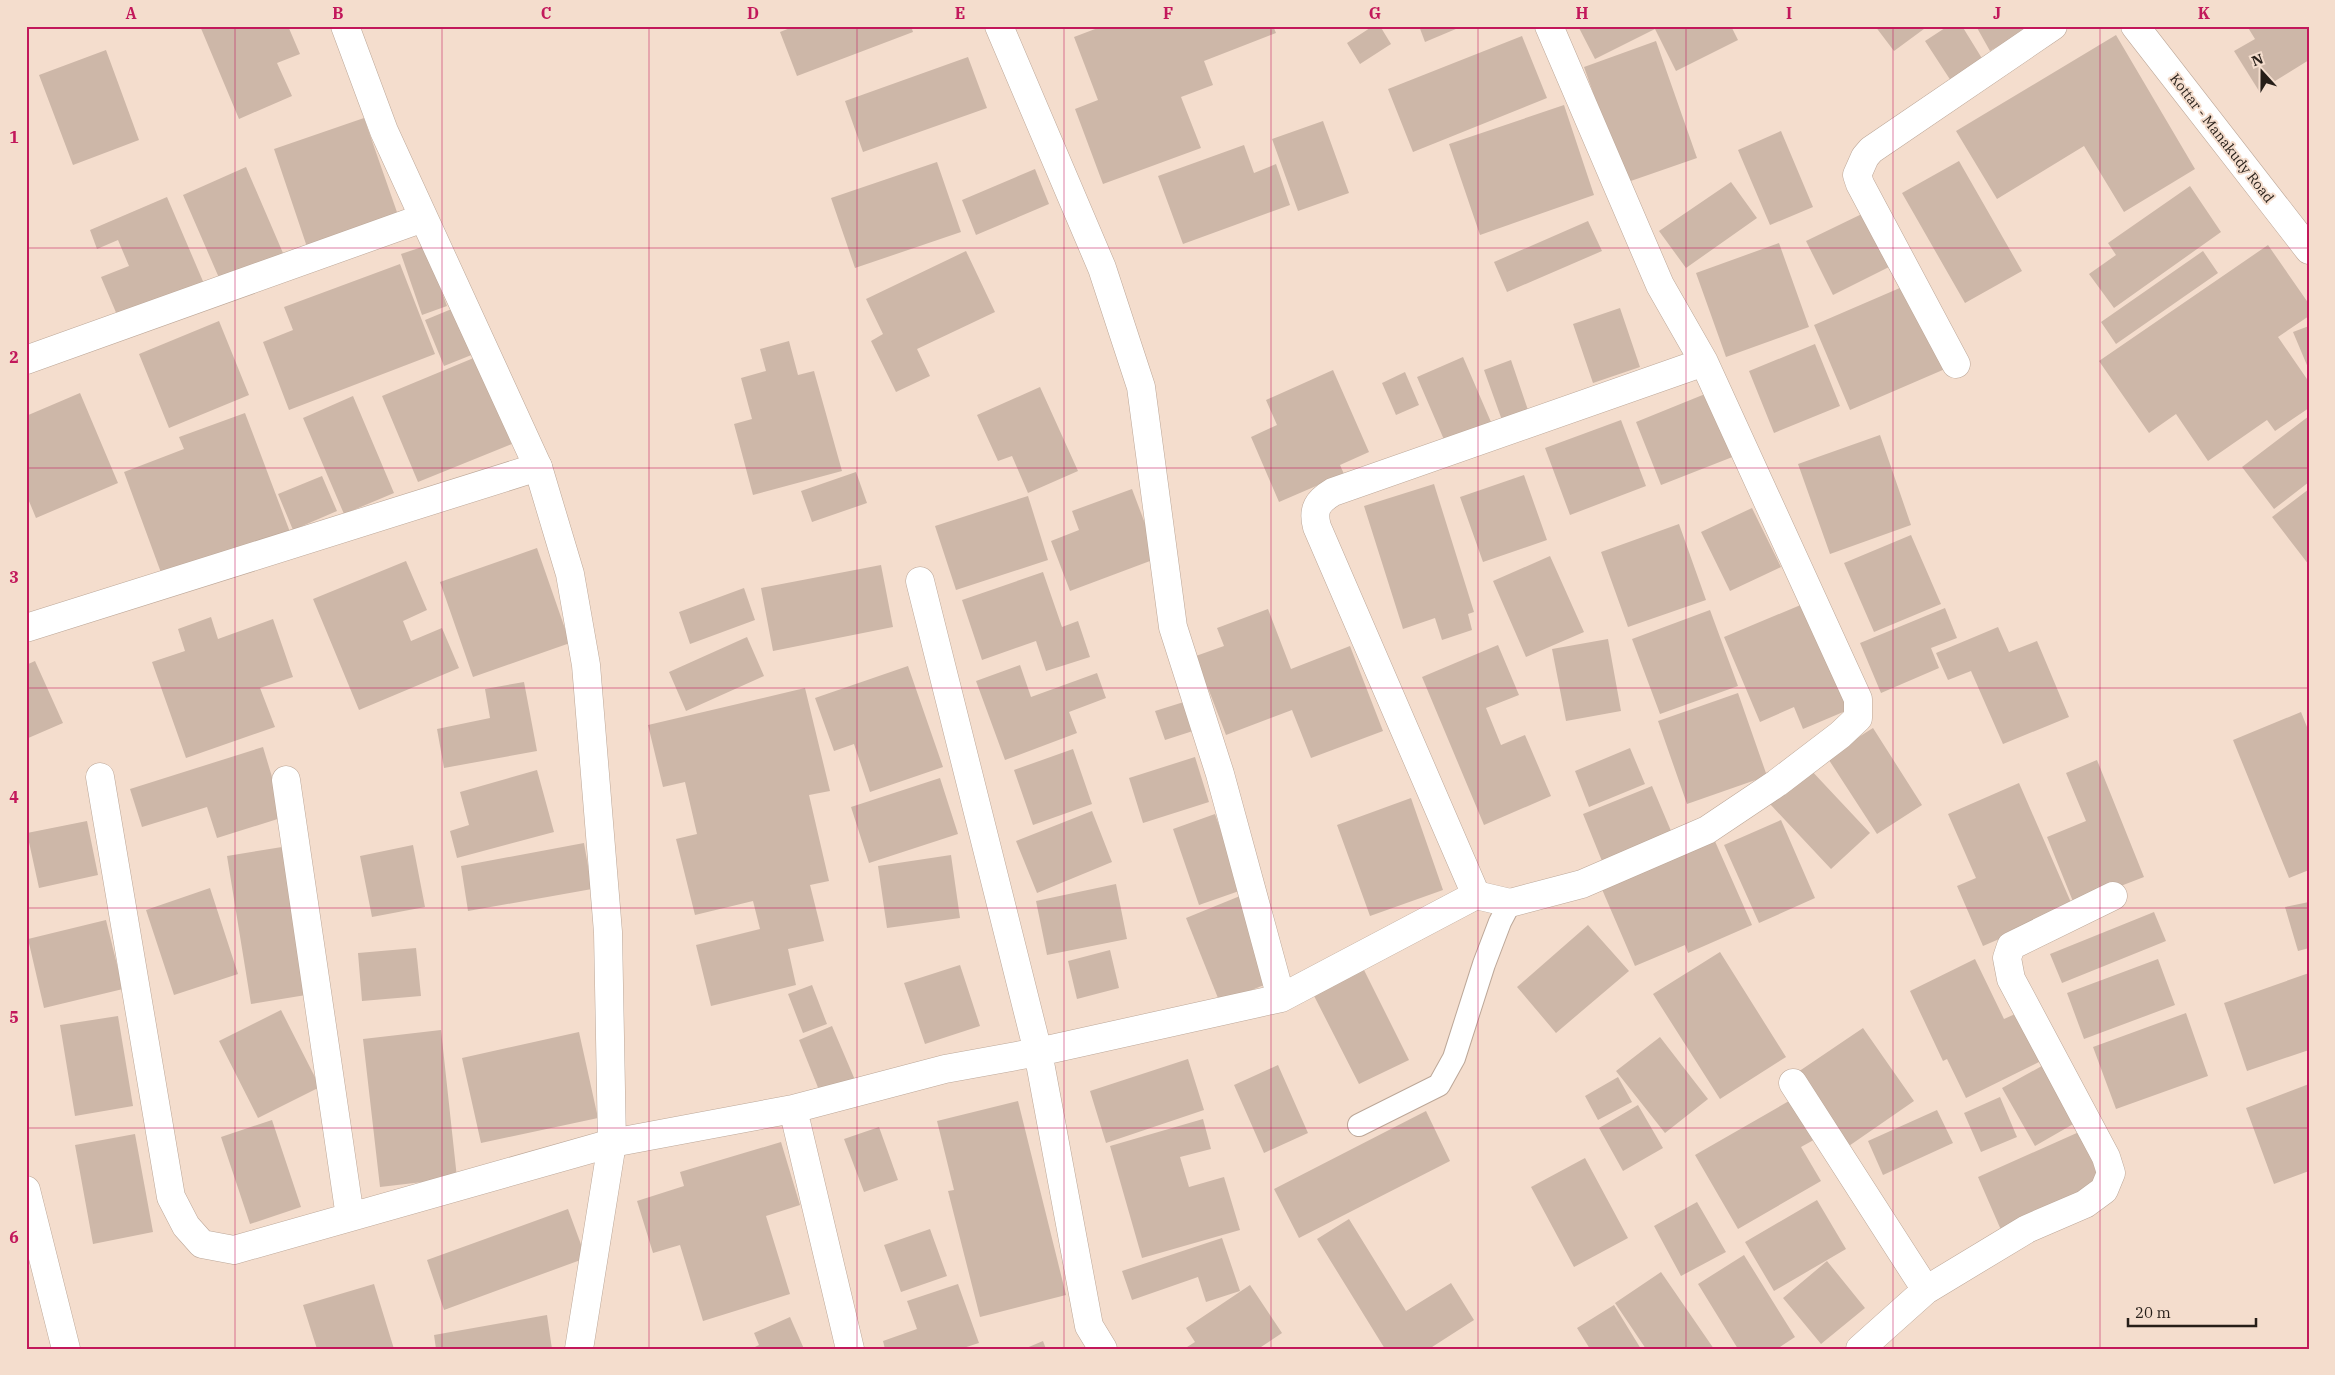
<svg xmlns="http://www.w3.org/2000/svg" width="2335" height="1375" font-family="'IBM Plex Serif',serif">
<rect width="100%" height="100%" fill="#f4ddcd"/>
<path fill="#cdb7a8" d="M200,26H288L300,54L277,63L292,96L239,119Z
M795,26H911L913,32L797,76L780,32Z
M1103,26H1273L1276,33L1204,61L1213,85L1181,97L1201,148L1103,184L1075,109L1098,100L1074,37Z
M1373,26H1380L1391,44L1360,64L1347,43Z
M1419,26H1463L1425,42Z
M1578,26H1731L1738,40L1676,71L1655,29L1595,59Z
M1875,26H1928L1894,51Z
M1948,26H1962L1983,60L1951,81L1925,41Z
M1976,26H2034L1990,51Z
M2247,26H2309V60L2259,91L2234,51L2255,39Z
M2116,35L2195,169L2124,212L2084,146L1997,199L1956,131Z
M1522,36L1547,98L1413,152L1388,89Z
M1656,41L1697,158L1625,183L1584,67Z
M106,50L139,140L73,165L39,75Z
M968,57L987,108L863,152L845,101Z
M1564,105L1594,195L1480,235L1449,144Z
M364,118L398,215L307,247L274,149Z
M1323,121L1349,193L1298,211L1272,139Z
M1781,131L1813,207L1770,225L1738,150Z
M1244,145L1254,173L1276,164L1290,205L1183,244L1158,176Z
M1959,161L2022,271L1965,303L1902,193Z
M937,162L961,232L855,268L831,198Z
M246,167L286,260L223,287L183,195Z
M1035,169L1049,204L976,235L962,200Z
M1731,182L1757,218L1686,268L1659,231Z
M2190,186L2221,232L2114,308L2089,274L2116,255L2108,243Z
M167,197L205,286L120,322L101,277L129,266L118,240L97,249L90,230Z
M1868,211L1895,264L1833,295L1806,241Z
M1588,221L1602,251L1507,292L1494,262Z
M1779,243L1809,327L1726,357L1696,273Z
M2268,245L2309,304V316L2278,337L2309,382V408L2275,431L2267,420L2208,461L2176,414L2149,433L2099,361Z
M425,246L447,306L422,315L401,254Z
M966,251L995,312L917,349L930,376L896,392L871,341L883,334L866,299Z
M2203,251L2218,273L2116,344L2101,322Z
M400,264L435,354L289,410L263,342L293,330L284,307Z
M1909,284L1945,369L1850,410L1814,325Z
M454,308L474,354L444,366L425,320Z
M1620,308L1640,367L1593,383L1573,324Z
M219,321L249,395L169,428L139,354Z
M2309,326V370L2293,332Z
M789,341L798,375L814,371L842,471L753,495L734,424L752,419L741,378L766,371L760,349Z
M1815,344L1840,406L1774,433L1749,371Z
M476,357L512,444L418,482L382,396Z
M1463,357L1491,422L1445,442L1417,377Z
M1511,360L1529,413L1503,423L1484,370Z
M1333,370L1369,452L1340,465L1344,474L1279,502L1251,437L1277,425L1266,400Z
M1405,372L1419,405L1396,415L1382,383Z
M1040,387L1078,471L1028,493L1012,456L998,461L977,415Z
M1710,392L1735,456L1661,485L1636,422Z
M80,393L118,483L36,518L26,494V416Z
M353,396L394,493L344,514L303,418Z
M245,413L290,532L163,578L124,472L184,449L179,437Z
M2309,416V482L2274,509L2242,467Z
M1621,420L1646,486L1570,515L1545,448Z
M1880,435L1911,525L1830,554L1798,464Z
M856,472L867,503L812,522L801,491Z
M1524,475L1547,540L1483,562L1460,497Z
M322,476L337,511L293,530L278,494Z
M1434,484L1474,612L1468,614L1472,630L1442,640L1435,618L1403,629L1364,506Z
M1132,489L1158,558L1070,591L1051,541L1079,530L1072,511Z
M2309,489V565L2272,517Z
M1028,496L1048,560L956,590L935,526Z
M1752,508L1781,567L1730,591L1701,532Z
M1679,524L1706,600L1628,627L1601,552Z
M1911,535L1941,604L1874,632L1844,563Z
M537,548L570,643L473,677L440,582Z
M1550,556L1584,632L1526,657L1493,581Z
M406,561L427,610L403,621L411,641L442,628L459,668L359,710L313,599Z
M881,565L893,627L773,651L761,588Z
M1043,572L1062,627L1078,621L1090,657L1046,671L1036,641L982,660L962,600Z
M744,588L755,620L690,644L679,612Z
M1803,604L1848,710L1803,729L1794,707L1760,722L1724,637Z
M1945,608L1957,638L1931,648L1939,668L1881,693L1860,643Z
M1268,609L1291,669L1350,646L1383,731L1311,758L1292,710L1226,735L1208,688L1205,689L1193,657L1224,646L1217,628Z
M1710,610L1738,686L1660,714L1632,639Z
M211,617L218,639L273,619L293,677L260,688L275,727L186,758L152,662L185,651L178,629Z
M1998,627L2009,652L2037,641L2069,717L2003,744L1971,671L1948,680L1936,653Z
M747,637L764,676L686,711L669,672Z
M1608,639L1621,711L1566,721L1552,649Z
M1498,645L1519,695L1486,708L1501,745L1525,735L1551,796L1484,825L1422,677Z
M35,661L63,723L26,739V665Z
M1020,665L1031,697L1097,673L1106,698L1069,712L1077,733L1005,760L976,681Z
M908,666L943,767L870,792L854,744L834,751L815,698Z
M524,682L537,751L444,768L437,729L490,718L485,689Z
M805,688L830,791L809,795L829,881L810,885L824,941L788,949L796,985L711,1006L696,945L760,929L753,901L695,915L676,839L697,834L685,782L663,787L648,725Z
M1738,693L1767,776L1687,804L1658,721Z
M1187,701L1196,730L1165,740L1155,711Z
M2301,712L2309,732V870L2289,878L2233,740Z
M1873,728L1922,805L1877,834L1827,757Z
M263,747L284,817L217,838L207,807L142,827L130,789Z
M1630,748L1645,784L1589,807L1575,771Z
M1073,749L1092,804L1033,825L1014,770Z
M1195,757L1209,802L1143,823L1129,778Z
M2097,760L2144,877L2074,904L2047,837L2086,821L2066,773Z
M1809,768L1870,833L1831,869L1770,804Z
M537,770L554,832L457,858L450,831L469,825L460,792Z
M940,778L958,834L869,863L851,807Z
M2019,783L2073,907L1983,946L1957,886L1976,878L1948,814Z
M1652,786L1674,838L1604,866L1583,814Z
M1411,798L1443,890L1370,916L1337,825Z
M1092,811L1112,862L1037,893L1016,841Z
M1215,814L1242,890L1199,905L1173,829Z
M1781,820L1815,898L1759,923L1724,845Z
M87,821L98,875L39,888L27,833Z
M1714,839L1752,925L1688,953L1685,945L1635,966L1601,887Z
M584,843L592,889L468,911L461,866Z
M413,845L425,907L372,917L360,856Z
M282,847L306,995L251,1004L227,856Z
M951,855L960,918L887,928L878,866Z
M1116,884L1127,939L1047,955L1036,901Z
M210,888L238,974L174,995L146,910Z
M1240,896L1274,981L1220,1003L1186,918Z
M2309,902V948L2298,951L2285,907Z
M2154,912L2166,941L2062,983L2050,954Z
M106,920L123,989L44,1008L28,939Z
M1588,925L1629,971L1556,1033L1517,987Z
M416,948L421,996L362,1001L358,953Z
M1110,950L1119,988L1077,999L1068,961Z
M1720,952L1786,1057L1720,1099L1653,994Z
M1975,959L2004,1019L2024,1010L2047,1058L1966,1098L1947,1059L1943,1061L1910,991Z
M2158,959L2175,1005L2084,1039L2067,993Z
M1359,960L1409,1060L1359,1084L1309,986Z
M960,965L980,1026L925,1044L904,983Z
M2309,973V1050L2247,1071L2224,1003Z
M812,985L827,1024L803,1033L788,994Z
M281,1010L320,1087L258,1118L219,1041Z
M2186,1013L2208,1076L2116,1109L2093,1047Z
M118,1016L133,1106L75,1116L60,1025Z
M832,1026L855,1080L821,1095L799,1040Z
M1863,1028L1914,1101L1846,1148L1795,1074Z
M441,1030L457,1178L380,1187L363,1039Z
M579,1032L598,1118L481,1143L462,1058Z
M1660,1037L1708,1099L1665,1133L1616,1071Z
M1188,1059L1204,1110L1106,1143L1090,1091Z
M2049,1062L2082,1119L2035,1146L2002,1088Z
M1278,1065L1308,1133L1264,1153L1234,1085Z
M1618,1077L1632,1102L1598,1120L1585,1096Z
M2309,1084V1171L2274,1184L2246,1108Z
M1796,1097L1819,1137L1801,1147L1821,1181L1738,1229L1695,1155Z
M2000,1097L2017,1137L1981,1152L1964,1113Z
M1018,1101L1066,1295L980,1317L948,1191L954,1190L937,1121Z
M1638,1105L1663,1148L1623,1171L1599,1128Z
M1937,1110L1953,1143L1883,1175L1868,1141Z
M1426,1111L1450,1161L1299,1238L1274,1189Z
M1203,1119L1211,1149L1180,1157L1189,1187L1224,1177L1240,1230L1142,1258L1110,1146Z
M272,1120L301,1207L250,1224L221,1137Z
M879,1127L898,1180L864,1192L844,1139Z
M2079,1132L2103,1185L2001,1230L1978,1177Z
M135,1134L153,1232L93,1244L75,1145Z
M781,1142L800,1205L766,1216L790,1294L703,1321L680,1245L653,1253L637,1201L684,1186L680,1172Z
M1585,1158L1628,1238L1574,1267L1531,1187Z
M1817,1200L1846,1249L1774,1291L1745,1242Z
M1697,1202L1726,1252L1681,1276L1654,1226Z
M568,1209L586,1258L444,1310L427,1260Z
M1349,1219L1406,1311L1451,1283L1474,1320L1429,1349H1385L1317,1239Z
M930,1229L947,1276L901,1292L884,1245Z
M1222,1238L1240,1291L1206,1302L1198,1277L1132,1300L1122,1271Z
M1744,1255L1795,1337L1777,1349H1738L1698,1284Z
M1827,1261L1865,1308L1821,1344L1783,1298Z
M1661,1272L1714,1349H1646L1615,1303Z
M374,1284L394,1349H317L303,1305Z
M958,1284L979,1343L960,1349H885L883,1341L917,1329L907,1301Z
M1250,1285L1282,1333L1258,1349H1184L1195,1342L1186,1328Z
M1614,1305L1641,1349H1590L1577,1328Z
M547,1315L552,1349H436L434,1335Z
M790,1317L804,1349H756L755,1347L759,1345L754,1333Z
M1043,1341L1046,1349H1024Z"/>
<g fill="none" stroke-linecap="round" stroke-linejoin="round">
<g stroke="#bca798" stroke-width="24">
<path id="service" d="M1359,1125L1439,1085L1454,1058L1484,964L1500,922L1510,903"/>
</g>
<g stroke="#bca798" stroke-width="29">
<path id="minor" d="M999,26L1102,268L1141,387L1173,627L1220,774L1281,998
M26,360L423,218
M1956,364L1860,184L1857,175L1865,157L1871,150L2053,26
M920,581L1038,1052L1089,1326L1103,1349
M26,628L538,467
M100,777L171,1197L186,1226L202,1244L234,1250L612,1143L793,1109L945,1069L1038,1052L1281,998L1476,895L1510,903L1582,884L1707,830L1777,783L1840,735L1858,718V699L1704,362L1660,285L1549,26
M286,780L350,1217
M1476,895L1317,527C1312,509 1318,501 1333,492L1704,362
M1793,1083L1926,1290
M793,1109L850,1349
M1860,1349L1926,1290L2027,1229L2085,1204L2104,1190L2111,1173L2106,1157L2011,979L2007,958L2011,946L2113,896"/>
</g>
<g stroke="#bca798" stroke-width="29">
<path id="tertiary" d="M345,26L384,131L538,467L570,574L586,665L608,932L612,1143L579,1349
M26,1190L66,1349"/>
</g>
<g stroke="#bca798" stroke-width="29">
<path id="secondary" d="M2135,26L2309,250"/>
</g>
<use href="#service" stroke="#fff" stroke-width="22"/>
<use href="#minor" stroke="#fff" stroke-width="28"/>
<use href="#tertiary" stroke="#fff" stroke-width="28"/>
<use href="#secondary" stroke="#fff" stroke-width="28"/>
</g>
<path fill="none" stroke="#c2185b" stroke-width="1" stroke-opacity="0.55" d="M235,26V1349M442,26V1349M649,26V1349M857,26V1349M1064,26V1349M1271,26V1349M1478,26V1349M1686,26V1349M1893,26V1349M2100,26V1349M26,248H2309M26,468H2309M26,688H2309M26,908H2309M26,1128H2309"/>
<g text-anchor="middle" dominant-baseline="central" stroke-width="4" stroke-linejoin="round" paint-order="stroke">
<g font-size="14" fill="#261e18" stroke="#f4ddcd">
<text transform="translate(2222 138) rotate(52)">Kottar - Manakudy Road</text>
</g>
</g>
<rect width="2335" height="1375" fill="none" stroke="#f4ddcd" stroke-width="55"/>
<g transform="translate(2262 72) rotate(339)" stroke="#f4ddcd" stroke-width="4" paint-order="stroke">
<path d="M0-4L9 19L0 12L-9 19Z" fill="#261e18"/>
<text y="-8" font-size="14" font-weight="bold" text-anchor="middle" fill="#261e18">N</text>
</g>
<path d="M2128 1318v8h128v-8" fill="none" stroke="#261e18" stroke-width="2.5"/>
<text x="2135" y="1318" font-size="15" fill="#261e18" stroke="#f4ddcd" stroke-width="4" paint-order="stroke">20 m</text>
<rect x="28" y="28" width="2280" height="1320" fill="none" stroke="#c2185b" stroke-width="2"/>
<g font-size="16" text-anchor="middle" font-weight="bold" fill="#c2185b">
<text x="131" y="19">A</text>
<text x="338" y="19">B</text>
<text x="546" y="19">C</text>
<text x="753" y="19">D</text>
<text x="960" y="19">E</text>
<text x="1168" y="19">F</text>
<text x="1375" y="19">G</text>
<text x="1582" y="19">H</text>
<text x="1789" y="19">I</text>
<text x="1997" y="19">J</text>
<text x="2204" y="19">K</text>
<text x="14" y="143">1</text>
<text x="14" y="363">2</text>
<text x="14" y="583">3</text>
<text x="14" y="803">4</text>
<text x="14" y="1023">5</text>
<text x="14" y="1243">6</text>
</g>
</svg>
